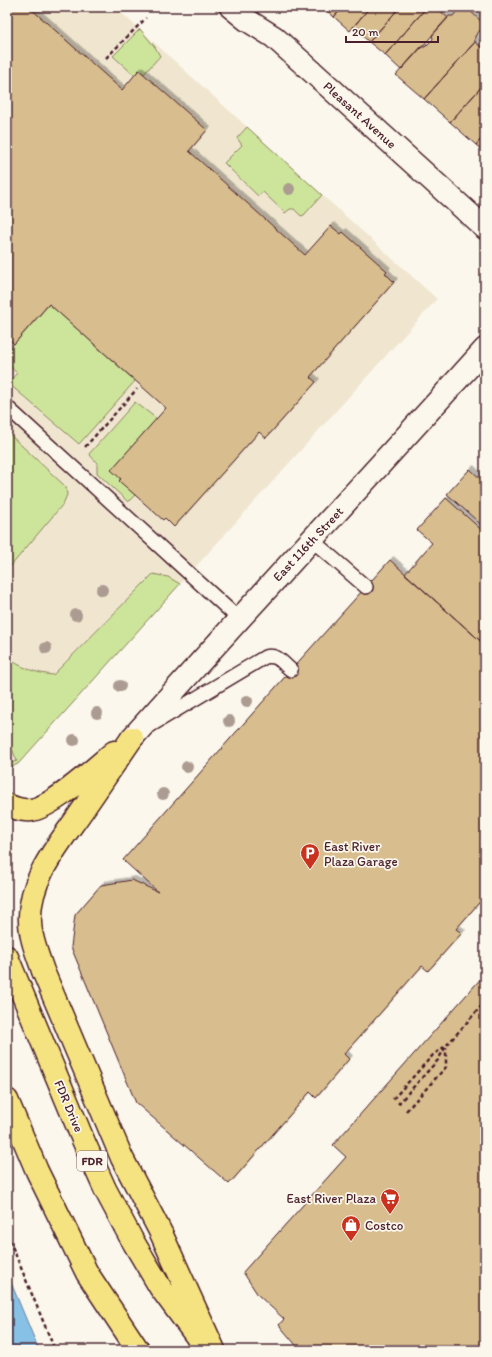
<svg xmlns="http://www.w3.org/2000/svg" width="492" height="1357" font-family="Itim,sans-serif">
<defs>
<filter id="shadow"><feDropShadow dx="3.5" dy="-3.5" stdDeviation="0" flood-color="#0004"/></filter>
</defs>
<rect width="100%" height="100%" fill="#fbf7ec"/>
<filter id="ink" filterUnits="userSpaceOnUse"><feTurbulence type="fractalNoise" baseFrequency=".025" numOctaves="2"/><feDisplacementMap in="SourceGraphic" scale="8" xChannelSelector="R" yChannelSelector="G"/><feConvolveMatrix kernelMatrix="1 2 1 2 8 2 1 2 1" color-interpolation-filters="sRGB"/></filter>
<g filter="url(#ink)">
<path fill="#f0e6d0" d="M7,7H115L437,299L18,764L7,769Z"/>
<path fill="#cde59a" stroke="#8c8262" d="M140,29L155,47L160,56L144,74L139,70L134,75L113,56Z
M247,127L322,195L304,215L301,216L294,209H290L285,213L263,192L258,196L224,163L242,145L237,138Z
M49,304L135,381L79,444L8,383L17,373L7,364V352Z
M135,402L157,419L119,480L135,495L128,502L97,473V463L89,454Z
M7,432L66,487L67,495L63,504L10,567L7,565Z
M153,574L168,577L180,584L18,764L7,769V753L11,763L17,761L7,737V657C21,668 36,673 53,675Z"/>
<path fill="#87c1e6" stroke="#6f809b" d="M7,1273L39,1350H7Z"/>
<path fill="#d8bd8e" stroke="#4a1f2b" filter="url(#shadow)" d="M7,7H29L122,90L139,70L207,130L189,151L305,255L331,226L341,234L343,232L387,271L385,273L394,282L310,377L316,382L266,438L259,432L174,527L165,518L163,520L135,495L119,481L121,479L111,470L166,408L49,304L14,344L7,337Z
M323,7H343L334,17Z
M343,7H370L350,31L334,17Z
M370,7H400L369,42L353,27Z
M400,7H427L385,55L369,42Z
M427,7H436L448,18L401,70L385,55Z
M461,7H466L485,25L475,36V42L424,99L396,75L421,47H425L433,39L432,35L449,16H453Z
M475,42L485,50V83L450,122L424,99Z
M485,83V135L476,145L450,122Z
M485,135V153L476,145Z
M470,469L485,483V528L447,494Z
M446,498L485,533V645L405,574L432,543L417,530Z
M390,560L485,645V896L456,929L462,933L450,946L428,971L422,966L344,1054L349,1059L316,1098L310,1092L229,1184L136,1103L71,947L75,915L101,885L132,880L158,892L123,860L291,670Z
M485,974V1350H300L279,1325L284,1319L258,1295L243,1272L346,1157L333,1145Z"/>
<g fill="none" stroke-linecap="round" stroke-linejoin="round">
<g stroke="#4a1f2b" stroke-width="16">
<path id="lane" d="M7,407L239,619
M312,540L366,587
M153,724L265,657C278,654 281,662 291,670"/>
</g>
<g stroke="#4a1f2b" stroke-width="25">
<path id="street" d="M231,7L247,20L274,37L485,228"/>
</g>
<g stroke="#4a1f2b" stroke-width="25">
<path id="secondary" d="M132,738C249,607 368,479 485,349"/>
</g>
<g stroke="#4a1f2b" stroke-width="25">
<path id="highway" d="M132,738C116,761 100,785 84,808C61,842 28,878 30,921C30,938 38,956 43,971L122,1158L161,1233L214,1350
M7,805C14,808 23,811 31,810C53,807 96,767 114,752
M7,957L84,1142L105,1189L131,1238L160,1287L200,1341
M7,1100L37,1171L87,1273L138,1350"/>
</g>
<path stroke="#4a1f2b" stroke-width="2.5" stroke-dasharray="4 3" stroke-linecap="butt" d="M106,58L146,18
M85,447L137,389
M393,1099L433,1055L444,1047
M398,1104L438,1060L446,1046L485,1002
M406,1111L446,1067V1047
M7,1234L55,1350"/>
<use href="#lane" stroke="#fbf7ec" stroke-width="13"/>
<use href="#street" stroke="#fbf7ec" stroke-width="22"/>
<use href="#secondary" stroke="#fbf7ec" stroke-width="22"/>
<use href="#highway" stroke="#f5e382" stroke-width="22"/>
</g>
<g fill="#ac9b91">
<circle cx="289" cy="189" r="6"/>
<circle cx="102" cy="590" r="6"/>
<circle cx="76" cy="615" r="6"/>
<circle cx="46" cy="648" r="6"/>
<circle cx="120" cy="686" r="6"/>
<circle cx="247" cy="701" r="6"/>
<circle cx="97" cy="713" r="6"/>
<circle cx="229" cy="721" r="6"/>
<circle cx="74" cy="740" r="6"/>
<circle cx="187" cy="767" r="6"/>
<circle cx="163" cy="794" r="6"/>
</g>
</g>
<defs>
<g id="parking-pin" transform="scale(1)"><path d="M0 17L-7.5 6A9.5 9.5 0 1 1 7.5 6Z" fill="#c8321e" stroke="#fbf7ec"/><path d="M-3.5-5.5H1a3.5 3.5 0 0 1 0 7H-1V5.5H-3.5ZM-1-3.4V-.6H.8a1.4 1.4 0 0 0 0-2.8Z" fill="#fff"/></g>
<g id="supermarket-pin" transform="scale(1)"><path d="M0 17L-7.5 6A9.5 9.5 0 1 1 7.5 6Z" fill="#c8321e" stroke="#fbf7ec"/><path d="M-6-5.5h2.5l.6 2H6L4.5 2H-2.5L-4.4-4H-6ZM-1.5 3.2a1.3 1.3 0 1 0 .1 0ZM3 3.2a1.3 1.3 0 1 0 .1 0Z" fill="#fff"/></g>
<g id="shop-pin" transform="scale(1)"><path d="M0 17L-7.5 6A9.5 9.5 0 1 1 7.5 6Z" fill="#c8321e" stroke="#fbf7ec"/><path d="M-5-2.5h2.3a2.7 3.5 0 0 1 5.4 0H5L5.5 6h-11ZM-1.5-2.5h3a1.5 2.3 0 0 0-3 0Z" fill="#fff"/></g>
</defs>
<g fill-rule="evenodd">
<use href="#parking-pin" x="310" y="853"/>
<use href="#supermarket-pin" x="390" y="1198"/>
<use href="#shop-pin" x="351" y="1225"/>
</g>
<g text-anchor="middle" dominant-baseline="central" stroke-width="3.5" stroke-linejoin="round" paint-order="stroke">
<rect fill="#fbf7ec" stroke="#7f6065" stroke-width="1" x="77" y="1151" width="30" height="20" rx="3"/>
<g font-size="12" font-weight="bold" fill="#4a1f2b">
<text x="92" y="1161">FDR</text>
</g>
<g font-size="13" fill="#4a1f2b" stroke="#fbf7ec">
<text transform="translate(360 115) rotate(42)">Pleasant Avenue</text>
<text transform="translate(308 544) rotate(-47)">East 116th Street</text>
<text transform="translate(69 1106) rotate(67)">FDR Drive</text>
</g>
<g font-size="13" fill="#4a1f2b" stroke="#fbf7ec" text-anchor="start">
<text x="324" y="846">East River<tspan x="324" dy="15">Plaza Garage</tspan></text>
<text x="376" y="1198" text-anchor="end">East River Plaza</text>
<text x="365" y="1225">Costco</text>
</g>
</g>
<rect width="492" height="1357" fill="none" stroke="#fbf7ec" stroke-width="24"/>
<rect x="12" y="12" width="468" height="1333" fill="none" stroke="#4a1f2b" stroke-width="1.5" filter="url(#ink)"/>
<path d="M346 36v6h92v-6" fill="none" stroke="#4a1f2b" stroke-width="2"/>
<text x="352" y="36" font-size="12" fill="#4a1f2b" stroke="#fbf7ec" stroke-width="3" paint-order="stroke">20 m</text>
</svg>
